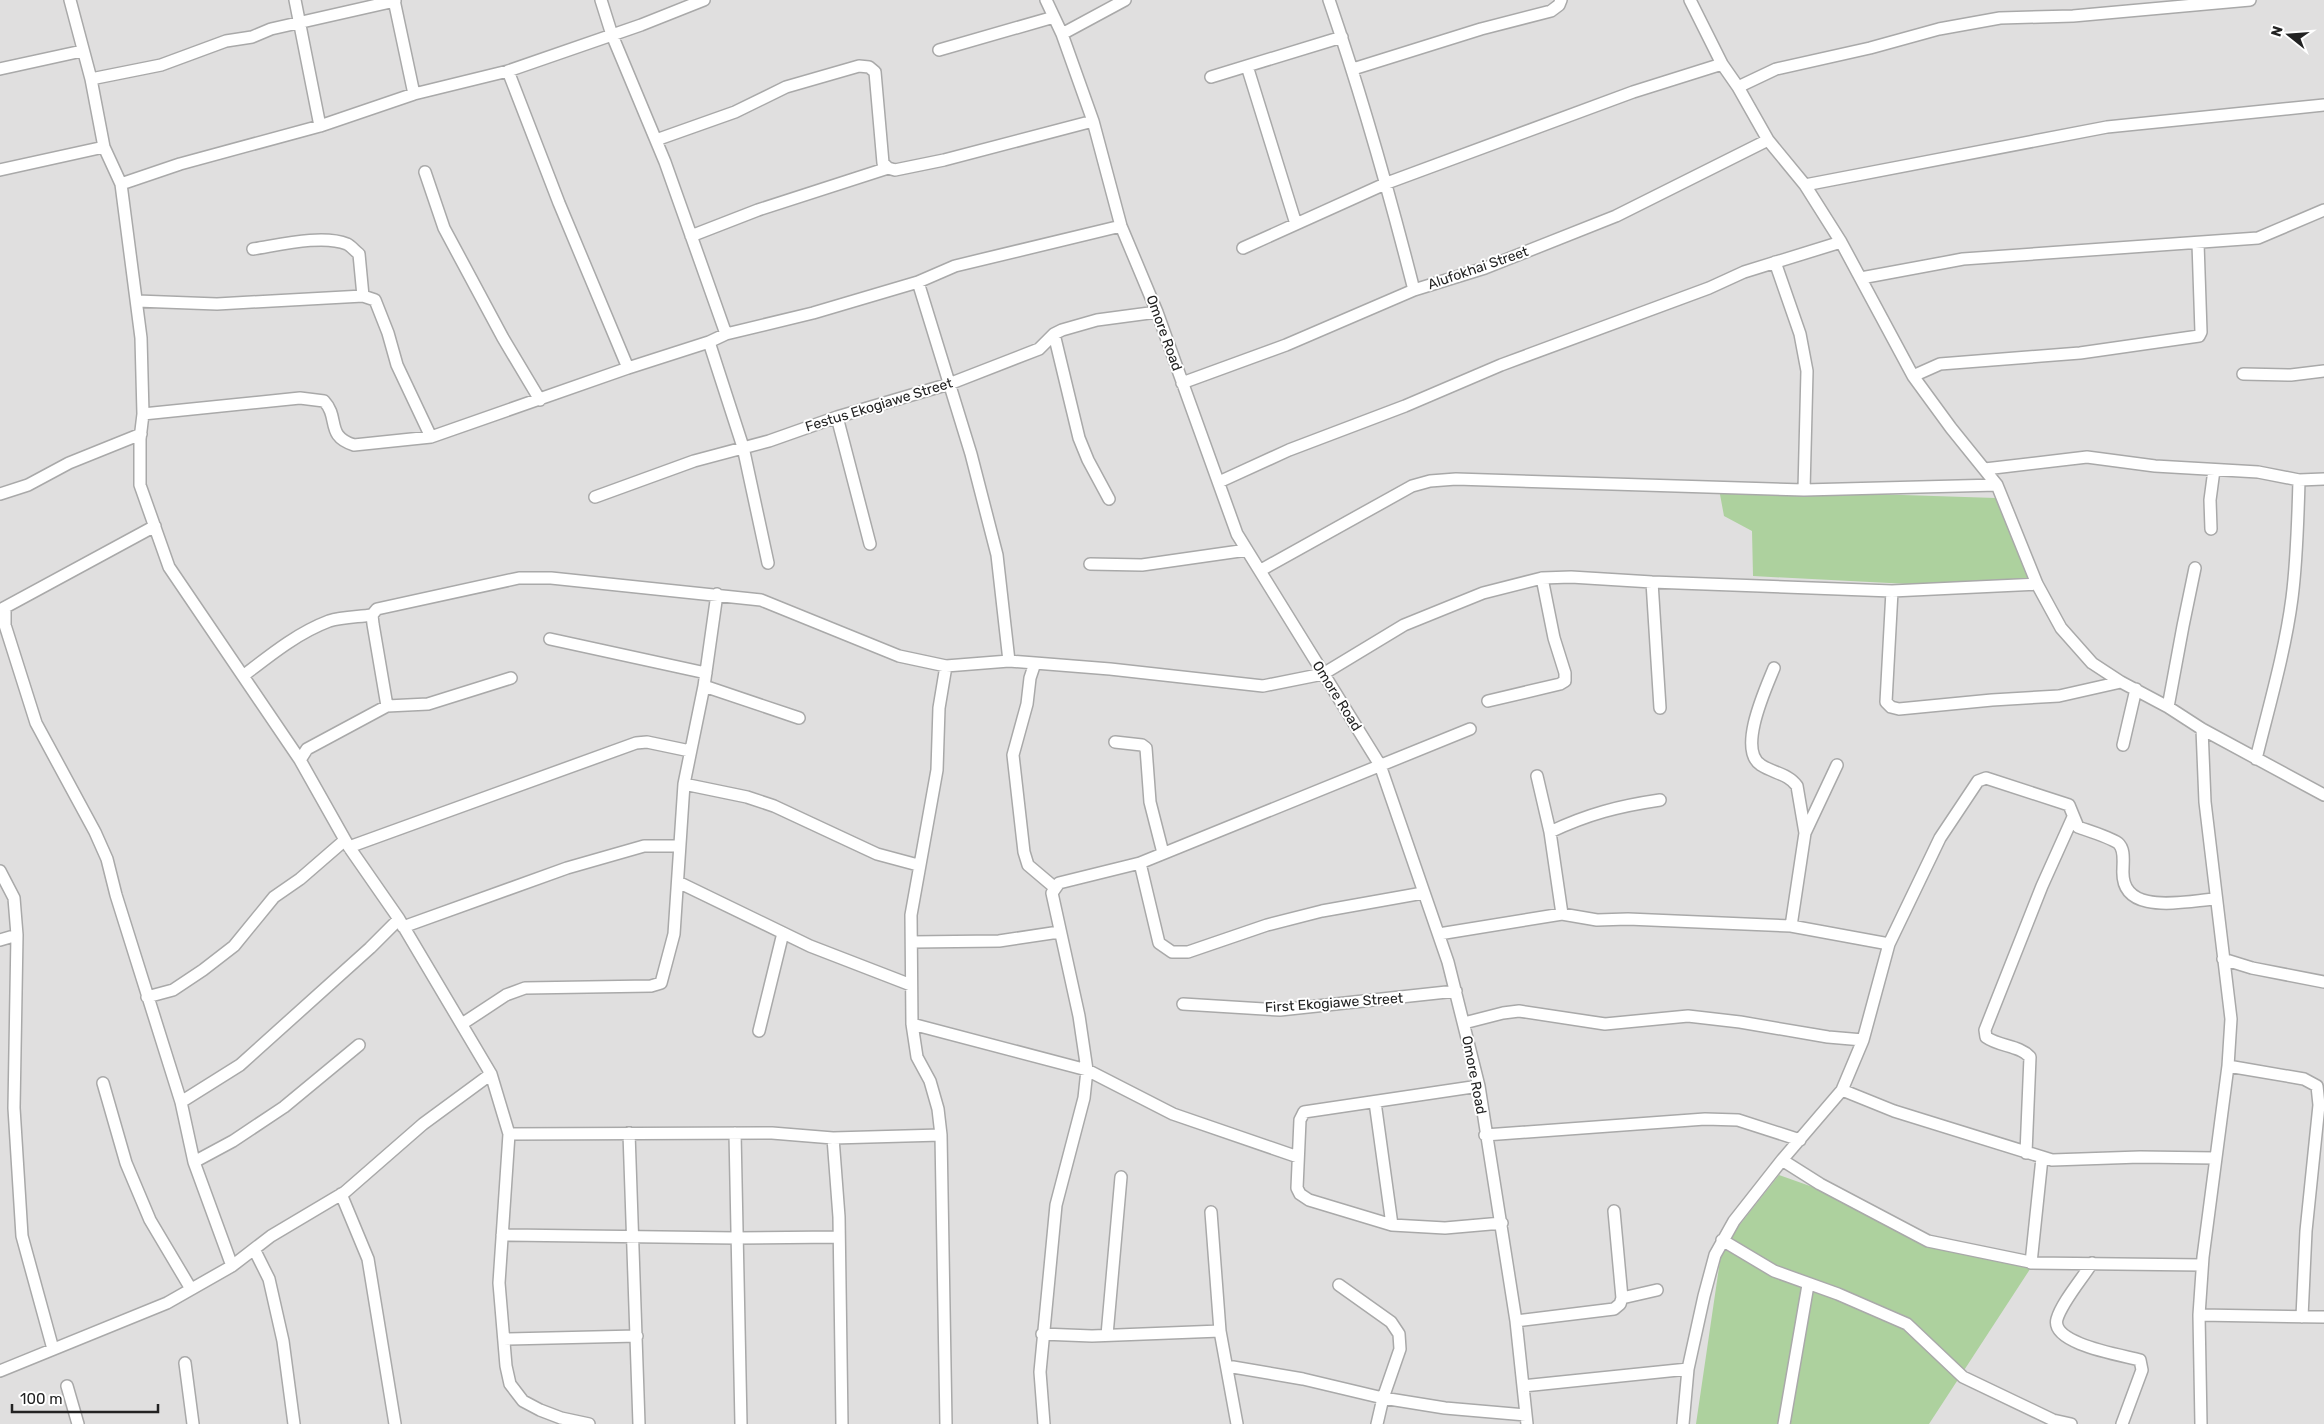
<svg xmlns="http://www.w3.org/2000/svg" width="2324" height="1424" font-family="Rubik,sans-serif">
<rect width="100%" height="100%" fill="#f2efe9"/>
<path fill="#e0dfdf" d="M0,0H2324V1424H0Z"/>
<path fill="#add19e" d="M1719,489L1996,498L2042,591L1753,576L1752,531L1724,516Z
M1779,1175L1810,1186L1927,1239L2034,1263L1929,1424H1696L1722,1247Z"/>
<g fill="none" stroke-linecap="round" stroke-linejoin="round">
<g stroke="#a9a9a9" stroke-width="14">
<path id="minor" d="M70,0L91,79L104,147L121,184L141,338L143,414L140,439V485L169,567L300,760L349,847L399,919L491,1074L509,1134L499,1283L506,1366L510,1384L523,1401L540,1410L561,1418L589,1424
M295,0L320,126
M394,0L414,94
M601,0L612,35L665,162L726,334
M1046,0L1062,34L1093,121L1121,226L1157,312L1237,534L1380,765L1448,962L1479,1086L1516,1321L1527,1424
M1329,0C1362,96 1389,192 1414,290
M1690,0L1722,64L1738,87L1768,140L1805,185L1841,242L1913,376L1951,428L1997,485L2037,584L2061,628L2092,663L2121,682L2168,707L2202,729L2324,795
M1062,34L1125,0
M939,50L1054,17
M1247,66L1296,224
M0,69L82,51
M1353,69L1481,29L1551,11L1559,5L1561,0
M508,71L559,203L628,368
M1211,77L1342,37
M91,79L161,65L226,41L252,37L271,29L395,1
M1738,87L1776,69L1870,48L1939,29L2000,18L2073,16L2250,0
M656,140L735,112L786,87L859,66L869,67L875,72L883,163L888,168L895,170L944,160L1093,121
M0,170L104,147
M425,172L444,228L503,338L540,400
M121,184L180,164L320,126L414,94L508,71L641,25L704,0
M1805,185L2107,127L2324,105
M691,236L758,210L888,168
M1243,248L1387,183L1633,92L1722,64
M253,249C279,245 323,234 347,244C351,246 355,251 359,254L363,296
M1775,262L1800,334L1807,371L1804,490
M1861,278L1963,259L2258,238L2324,210
M918,282L971,454L997,555L1009,661
M137,301L217,304L363,296L375,300L388,333L397,365L431,437
M1054,334L1079,438L1088,460L1109,499
M709,342L743,447L768,563
M2243,374L2291,375L2324,371
M1913,376L1940,364L2080,353L2199,336L2201,332L2198,243
M1182,383L1286,345L1414,290L1485,268L1616,216L1768,140
M143,414L300,398L324,401C340,418 325,436 354,445L431,437L628,368L709,342L726,334L813,313L918,282L955,266L1121,226
M837,417L870,544
M1985,469L2087,457L2155,466L2258,472L2299,480L2324,479
M1219,482L1289,450L1405,406L1501,365L1709,288L1744,272L1841,242
M0,494L28,485L69,463L141,434
M595,497L694,461L769,441L837,417L949,384L1039,349L1054,334L1062,330L1097,320L1157,312
M2211,529L2210,500L2214,470
M1090,564L1142,565L1247,550
M1261,570L1412,486L1430,481L1456,479L1804,490L1997,485
M1652,582L1660,708
M1892,591L1886,702L1891,707L1899,709L1992,700L2059,696L2121,682
M5,609V625L11,644L36,723L95,832L107,859L116,895L181,1102L194,1162L232,1266
M0,610L155,526
M550,639L706,673
M1035,663L1030,678L1027,704L1013,755L1024,852L1028,865L1054,887
M946,666L939,708L937,770L911,915L912,1024L917,1057L930,1081L938,1109L941,1135L946,1424
M1774,668C1766,688 1737,750 1761,765C1773,773 1789,774 1797,786L1805,833L1791,926
M243,676C269,656 297,633 329,621C342,617 358,617 372,615
M704,686L799,718
M1488,701L1560,684L1565,681V673L1554,638L1542,578
M387,706L373,624L372,615L377,609L519,578H551L761,600L899,656L946,666L1009,661L1035,663L1110,669L1263,686L1323,674L1404,625L1483,593L1542,578L1571,577L1652,582L1892,591L2037,584
M2168,707L2183,626L2195,568
M1115,742L1142,745L1146,748L1150,802L1163,853
M2123,745L2136,689
M2256,759C2269,706 2285,652 2292,598C2297,559 2298,519 2299,480
M300,760L307,749L387,706L428,704L511,678
M1537,776L1550,832L1562,914
M684,784L747,797L774,806L877,854L918,865
M1550,832C1588,814 1619,806 1660,800
M1805,833L1837,765
M349,847L636,743L647,742L690,751
M1140,863L1159,943L1172,952H1188L1267,925L1322,911L1423,893
M0,871L14,898L17,935L14,1108L22,1236L53,1349
M678,882L810,946L911,985
M403,927L567,868L644,846H679
M1439,934L1562,914L1597,920L1628,919L1791,926L1889,944
M0,940L17,935
M912,942L999,941L1059,932
M2223,959L2252,968L2324,982
M147,997L173,990L203,970L234,946L274,897L300,879L345,840
M1183,1004L1280,1010L1456,991
M1464,1023L1503,1013L1519,1011L1605,1024L1688,1016L1740,1022L1828,1037L1863,1040
M462,1024L506,995L525,988L651,986L661,983L674,934L684,784L704,686L717,594
M912,1024L1087,1070L1173,1114L1298,1157
M759,1031L783,933
M2228,1066L2304,1079L2317,1086L2319,1105L2306,1231L2302,1317
M103,1083L126,1163L150,1220L191,1289
M1479,1086L1304,1112L1300,1120L1297,1188L1300,1194L1309,1200L1392,1225L1445,1228L1502,1223
M1842,1090L1894,1111L2052,1160L2140,1157L2215,1158
M181,1102L240,1065L370,948L399,919
M1375,1102L1392,1225
M629,1133L639,1424
M735,1133L741,1424
M509,1134L772,1133L833,1138L941,1135
M1485,1135L1705,1119L1738,1120L1800,1140
M833,1138L839,1217L842,1424
M2026,1153L2030,1057C2019,1045 2000,1047 1986,1037L1985,1030L2042,886L2073,817
M2042,1158L2031,1263L2202,1265
M1782,1160L1820,1184L1928,1241L2030,1262
M194,1162L233,1141L284,1107L359,1045
M341,1194L368,1259L395,1424
M1211,1212L1220,1331L1237,1424
M502,1235L736,1238L839,1237
M1722,1240L1774,1271L1838,1294L1907,1324L1963,1377L2053,1420L2071,1424
M254,1249L269,1279L283,1341L294,1424
M2092,1263C2082,1279 2062,1302 2057,1319C2050,1344 2122,1355 2140,1360L2142,1370L2122,1424
M1339,1285L1391,1322L1399,1334L1400,1349L1383,1398L1377,1424
M1622,1298L1657,1290
M2199,1315L2324,1317
M1516,1321L1614,1309L1620,1304L1622,1298L1614,1211
M1042,1334L1092,1336L1220,1331
M1107,1335L1121,1177
M504,1339L637,1336
M185,1363L193,1424
M1227,1366L1303,1379L1383,1398L1445,1408L1526,1415
M0,1371L167,1303L232,1266L271,1236L345,1192L423,1124L491,1074
M67,1386L78,1424
M1523,1386L1688,1369
M1044,1424L1040,1372L1056,1205L1084,1098L1087,1070L1079,1016L1052,893L1059,883L1140,863L1470,729
M1683,1424L1688,1369L1704,1296L1715,1255L1734,1221L1782,1160L1842,1090L1863,1040L1889,944L1940,838L1978,781L1986,778L2069,805L2078,827C2089,831 2109,837 2118,843C2125,849 2123,861 2123,869C2120,917 2184,901 2216,899
M1784,1424L1808,1285
M2201,1424L2199,1315L2203,1257L2228,1066L2231,1019L2205,802L2202,729"/>
</g>
<use href="#minor" stroke="#fff" stroke-width="11"/>
</g>
<g text-anchor="middle" dominant-baseline="central" stroke-width="4" stroke-linejoin="round" paint-order="stroke">
<g font-size="14" fill="#222" stroke="#fff">
<text transform="translate(1478 268) rotate(-19)">Alufokhai Street</text>
<text transform="translate(1164 333) rotate(70)">Omore Road</text>
<text transform="translate(879 405) rotate(-17)">Festus Ekogiawe Street</text>
<text transform="translate(1337 696) rotate(58)">Omore Road</text>
<text transform="translate(1334 1003) rotate(-4)">First Ekogiawe Street</text>
<text transform="translate(1474 1075) rotate(79)">Omore Road</text>
</g>
</g>
<g transform="translate(2289 35) rotate(287)" stroke="#ffffff" stroke-width="4" paint-order="stroke">
<path d="M0-4L9 19L0 12L-9 19Z" fill="#222222"/>
<text y="-8" font-size="14" font-weight="bold" text-anchor="middle" fill="#222222">N</text>
</g>
<path d="M12 1404v8h146v-8" fill="none" stroke="#222222" stroke-width="2.5"/>
<text x="20" y="1404" font-size="15" fill="#222222" stroke="#ffffff" stroke-width="4" paint-order="stroke">100 m</text>
</svg>
